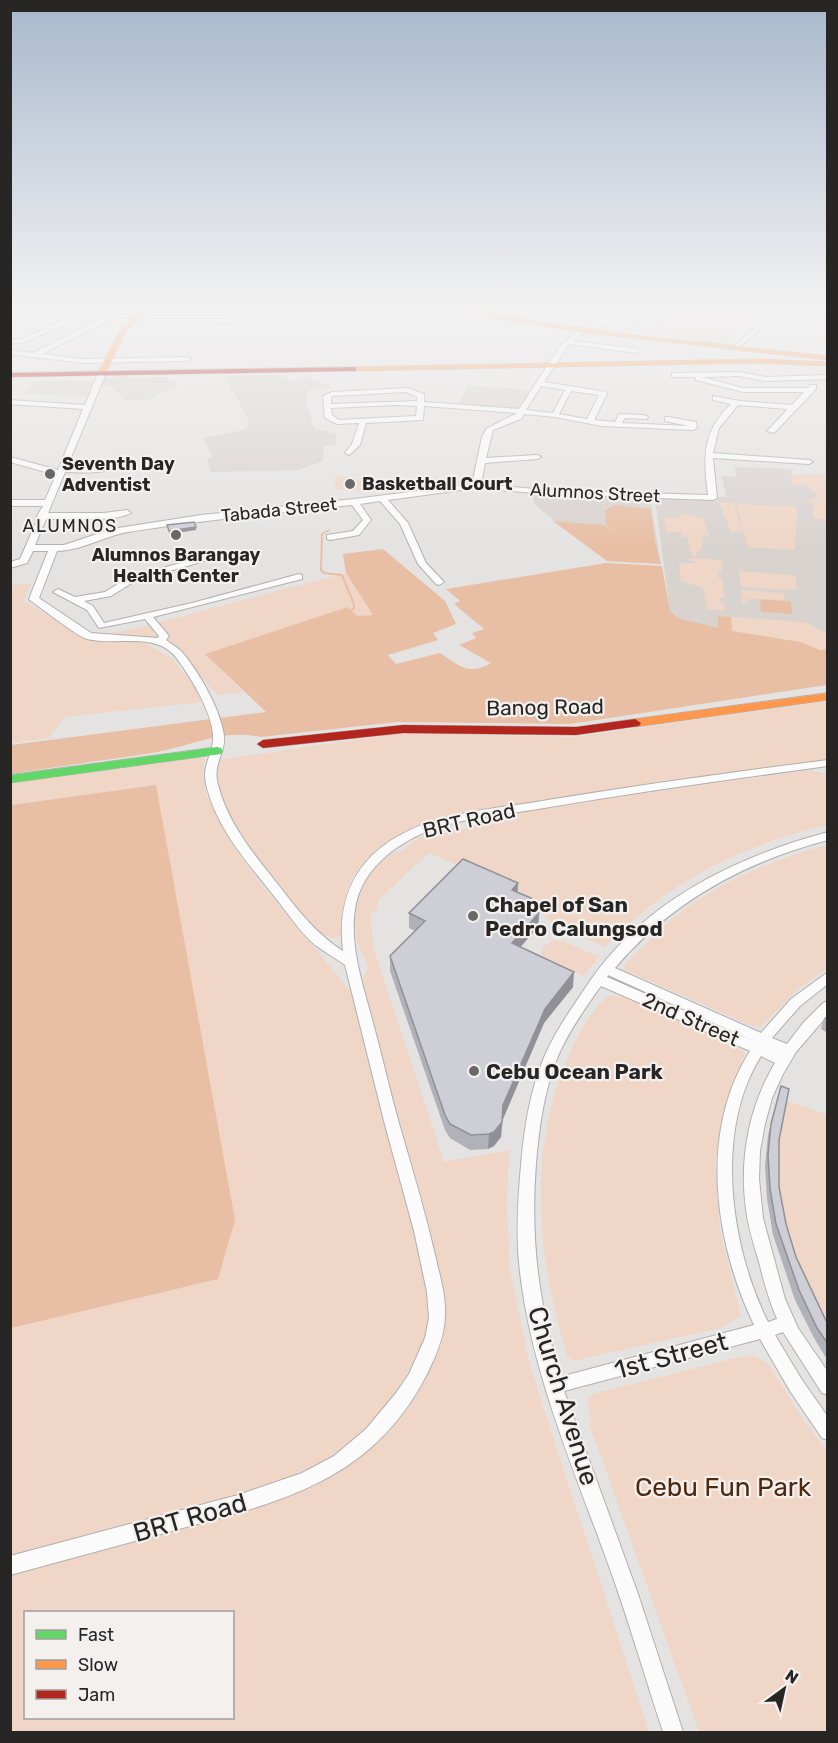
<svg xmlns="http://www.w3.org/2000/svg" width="838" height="1743" font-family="Rubik,sans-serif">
<rect width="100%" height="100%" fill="#e5e3e2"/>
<path fill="#d9d3cf" d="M88,305H148L132,316L118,315L113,319L66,314Z
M684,305H701L757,316L728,338L724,344L647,333Z
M117,374H129L128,378L168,377L169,380H178L177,386L159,393L150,401L124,400L112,387H99L103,378H116Z
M280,375L294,381L308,376L331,387L323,389L314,387L307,392L306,402L314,428L336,434V445L324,446L323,461L298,470L211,472L207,458L212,457L204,438L244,430L250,424L225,376Z
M33,381H94L86,396L26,394Z
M468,385L532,391L520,410L458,404Z
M735,467L791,469L792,475L827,474V649L719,629L678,618L670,612L655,499L718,501V497H726L722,476L736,477Z
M532,494L650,500L661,564L607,561L541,510L534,503Z"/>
<path fill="#efd6c6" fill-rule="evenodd" d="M827,474V520L813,518L814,506L807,500L820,497L804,484L792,485L791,475Z
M335,476L364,480L365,492L335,489Z
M719,502L734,503L742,531L731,532Z
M736,504L797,507L795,550L748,547Z
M680,513L703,518L709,536H703L702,548L693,558L723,560L721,573L718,574V578H722L724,598H720V603H724L725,611L707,609L703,588L681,581L679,563H695V561L689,560L688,558H693L687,537H682L681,532H667L663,518H681Z
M739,571L795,575L797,590L741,587Z
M346,573L374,615L357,616L206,654L243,692L217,695L169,640L99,635L138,628Z
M31,584L23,601L86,638L141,641L172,658L198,691L201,702L64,717L49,738L11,743L10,589L12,585Z
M741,590L784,593L785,600L747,599V602L742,603Z
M731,617L804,622L827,633V649L820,650L799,642L732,631Z
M827,701V760L524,803L418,825C397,835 357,863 349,885C342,903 343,919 341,936L334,938L319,933C287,898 228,834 218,787C216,779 218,768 218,760L402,733L575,737Z
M199,757L205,759L203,774L206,794L234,847L257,879L352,993L375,1090L408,1204L425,1276L429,1328L421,1351L386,1407L368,1428L331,1457L287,1478L237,1495L81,1540L11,1556L10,1324L155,785L10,805L11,783Z
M810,770L827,774V825C744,844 664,884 605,947L553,925L522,892L429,853L378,900L377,910L370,914L374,950L444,1162L509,1150L507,1206L510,1270L530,1366L649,1732H11L10,1572L126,1544L260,1505L330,1475L435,1354L443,1333L444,1314L431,1239L415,1176L387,1084L362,982L368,966L357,941L354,922L357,900L363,880L382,861L393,853L402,851L419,837L473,827L496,818L535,809ZM26,1612H232V1718H26Z
M827,845V968L797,990L761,1027L752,1026L625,970L624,967L626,963C643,947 658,930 677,915C720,881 775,859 827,845Z
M555,940L563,941L599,957L583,976L541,955C542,947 548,941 555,940Z
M608,996L625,997L741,1049L745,1053L724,1107L715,1166L720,1230L741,1316L720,1328L573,1361L567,1356C539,1260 527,1166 563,1069C574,1041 586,1016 608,996Z
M786,1100L827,1115V1342L783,1235L776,1151Z
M753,1356L768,1363L801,1416L827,1452V1732H699L589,1423L592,1421L587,1400L592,1394L735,1358Z"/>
<path fill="#e8bfa5" d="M614,505L651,509L655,541L661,564L607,561L553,521L604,525L613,533L606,524L605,511Z
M383,549L445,601L456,624L433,633L438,640L388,655L396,664L440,653C460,666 468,676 491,663L459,645L476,638L472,633L484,629L454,604L460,601L446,589L606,563L662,566L670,611L678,618L718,628V616L731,617L732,631L800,642L820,650L827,649V685L570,724L397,722L261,737C222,729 195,745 157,752C109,760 59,766 11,774V745L266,712L205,654L348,607L357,616L373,615L346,573L343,554Z
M760,599L791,602L792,614L761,612Z
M156,785L235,1220L218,1279L11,1328V805Z"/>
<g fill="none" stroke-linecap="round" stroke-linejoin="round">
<path stroke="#e8bfa5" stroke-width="2" d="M329,530L322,534L321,570L324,573L342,575L354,604V608L349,612"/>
<g stroke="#b1afaf" stroke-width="2">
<path id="street" d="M15,305H25L68,319L77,315L125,319H229L237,305H243L234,321L231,323L107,321L42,354L82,359L188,357L191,359L188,361L82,363L10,354V350L33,353L98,321L78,319L22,343H10V339L19,340L62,321L31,311L10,318V314L25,309Z
M351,305H358L349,312H345V310Z
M525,305H537L603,319L618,311L597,305H608L623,309C636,302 660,308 672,314L669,316L633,308L623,314L648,320V322L617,317L608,323L598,327L595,325L598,322Z
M788,305H795L770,321L738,348H734V346L766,319Z
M584,327L586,328V330L574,341L637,349L640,351L637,353L569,344L544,382L606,392L607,394L594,420L615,422L619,414L644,415L648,417L647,419L625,418L622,423L689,426L665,421V417H668L696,422L697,428L693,430L602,426L555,417L524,414L521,419L493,430L486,458L537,455L541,457L537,459L485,463L481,484L546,490L708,495C703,458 702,431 731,404L713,400V396L740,401L792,405L804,392H743L696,380V377H672V373H675L739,372L765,377L828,375V379L765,381L739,376L702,377L743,388H808L810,385H816V389L774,433L767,431L788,409L738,405L719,428L713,453L809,460L813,462L809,464L713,458L717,498L713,500L546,494L476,488L388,500L408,523L426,563L444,582L439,585L436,584L418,564L400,524L380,501L360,504L371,520L359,535L330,540L327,539V535L353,531L363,520L352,505C277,513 202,520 128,532C104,536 81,551 57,551L39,598L91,633L158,638L159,636L145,619L99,628L87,610L53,592L58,589L75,597L105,592L129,577L207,556L211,559L135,581L111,596L84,601L93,606L104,623L192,603L299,574L302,575V579L153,617L169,636L166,640C171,644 177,647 181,651C198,670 221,710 224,736C226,753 212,764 218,785C228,823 252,852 276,882C297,909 314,932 343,951C338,909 348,873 383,846C430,811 492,810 548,800C641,785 734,772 828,760V766C733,779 638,792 544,808C494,817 439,817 395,849C376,863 362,879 356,903C348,941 362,982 372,1019C382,1055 390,1092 400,1127C413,1171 426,1215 436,1259C440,1277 446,1296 445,1315C445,1335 436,1356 427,1374C385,1456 323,1488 238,1513L10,1575V1556L238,1495L302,1473L334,1456L366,1429L396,1393L409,1374L425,1338L429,1318L427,1292L414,1231L385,1125L345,965C336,958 324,952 315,945C299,931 287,912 274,896C247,862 216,828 206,784C202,767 211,757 213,741C216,718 189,673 174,655C154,632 114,646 87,639C75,635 43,609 31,601L29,599L48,551H33L27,563L10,568V562L20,559L38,518L37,516L43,506H10V500H45L56,475L10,462V457L58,470L83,409L10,404V400L85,405L98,373L102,371L106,373L67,467C77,467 109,464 114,467C101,475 80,472 65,472L48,513H104L127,510L131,513C116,522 65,519 46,519L35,545H64L112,529L201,515L354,499L472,484L482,437L486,429L517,413L424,406L423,420L366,423L360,445L349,455L345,453L352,444L359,423L337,424L325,418L323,396L332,392L407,388L424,394V402L519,409L561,345ZM541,386L565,390L553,413L526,410ZM571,391L599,395L587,419L559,414ZM406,392L417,397V401L331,404V397L333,396ZM397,405L417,406L416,416L339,420L332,415L331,408Z
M828,832V840C744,862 671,902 615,968L761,1033L791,999L828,972V984L800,1006L772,1038L787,1044L803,1023L823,1003L828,1001V1015L796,1052L783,1074L772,1098L765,1124L760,1151L759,1179L763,1218L785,1299L798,1328L828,1372V1395L822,1393L783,1332L775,1335L802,1380L828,1417V1440L822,1438L790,1391L760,1339L564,1391L638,1594L683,1732H663C644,1674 627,1615 606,1558C571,1462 529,1365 519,1263C516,1230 518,1198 521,1165C524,1128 530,1090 545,1055C557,1028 574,1005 590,981C645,901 735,857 828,832ZM608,975L756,1042L607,977ZM601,986L750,1051C698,1133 715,1243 754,1325L560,1377C539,1302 530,1241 536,1164C539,1127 544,1091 558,1056C569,1031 585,1008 601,986ZM761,1056L775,1063C749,1106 739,1159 746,1209C748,1227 754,1245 759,1262C764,1282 769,1301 777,1319L768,1322C730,1246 714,1131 761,1056Z"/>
</g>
<g stroke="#b1afaf" stroke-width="1">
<path id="fast" d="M423,305H441L475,312L471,314Z
M697,341L737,346L741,348L737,350L700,345H697Z
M217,747L221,748L223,751L221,754L10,783V775Z"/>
</g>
<g stroke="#b1afaf" stroke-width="1">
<path id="slow" d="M147,305H155L127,330L106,373L99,375L98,373L121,327Z
M435,305H450L536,321L633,335L828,356V360L584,333L487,317Z
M757,359L828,362V366L757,363L353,371L349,369L353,367Z
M828,693V700L635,727L629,723L635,719Z"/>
</g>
<g stroke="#b1afaf" stroke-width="1">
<path id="jam" d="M356,367V371H353L10,377V373Z
M635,719L641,723L639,726L576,735L403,733L263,748L257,744L263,740L403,725L576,727Z"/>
</g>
<use href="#street" fill="#fbfbfb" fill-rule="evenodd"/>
<use href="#fast" fill="#63d668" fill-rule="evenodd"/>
<use href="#slow" fill="#ff974d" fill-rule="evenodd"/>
<use href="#jam" fill="#b3261e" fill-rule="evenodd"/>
</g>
<path fill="#b1b1b9" d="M240,305H329L325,315L240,314Z
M518,883V892L531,898L530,909L539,913L538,927L520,947L573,987L544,1023L503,1119L501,1137L494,1146L488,1149L470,1150L450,1138L445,1130L390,971V956L415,931L409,928V913Z
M828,1015V1033L821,1029L824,1018Z
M781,1086L779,1140V1187L786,1224L796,1257L828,1325V1361L814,1338L795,1300L773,1235L767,1199L765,1166L768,1135Z"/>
<path fill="#909096" d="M325,305H329L325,315Z
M196,527V530L169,534V531Z
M518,883L517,897L512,890Z
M531,898L530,912L523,906Z
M539,913L538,927L511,958L512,943Z
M574,972L573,987L544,1023L503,1119V1105L545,1009Z
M502,1122L501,1137L494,1146L488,1149L489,1134Z"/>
<path fill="#ceced7" stroke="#909096" stroke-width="1.5" d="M194,522L196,527L169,531L167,525Z
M463,859L518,883L512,890L531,898L523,906L539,913L512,943L574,972L545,1009L503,1105L502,1122L494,1132L489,1134L471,1135L450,1124L445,1115L390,956L425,921L409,913Z
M781,1086L789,1089L779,1140V1187L786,1224L796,1257L828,1325V1344L817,1328L799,1290L776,1224L770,1188L768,1155L771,1124Z"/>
<linearGradient id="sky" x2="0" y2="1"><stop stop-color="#a8b8cd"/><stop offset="0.56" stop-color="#f3f2f2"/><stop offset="1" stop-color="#f3f2f2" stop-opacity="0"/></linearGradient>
<rect width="838" height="549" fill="url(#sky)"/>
<g fill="#6a6867" stroke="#f3f0ee" stroke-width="2">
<circle cx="50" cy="474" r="6"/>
<circle cx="350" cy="484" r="6"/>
<circle cx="176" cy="535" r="6"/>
<circle cx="473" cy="916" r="6"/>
<circle cx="474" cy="1071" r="6"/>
</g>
<g text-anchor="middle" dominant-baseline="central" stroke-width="4.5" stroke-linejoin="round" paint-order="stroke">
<g font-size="18" font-weight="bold" fill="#272625" stroke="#f3f0ee" text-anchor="start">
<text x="62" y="464">Seventh Day<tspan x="62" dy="21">Adventist</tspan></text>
<text x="362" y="484">Basketball Court</text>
<text x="176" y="555" text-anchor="middle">Alumnos Barangay<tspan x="176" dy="21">Health Center</tspan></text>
</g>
<g font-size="18" fill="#272625" stroke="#f3f0ee">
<text transform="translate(595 493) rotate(3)">Alumnos Street</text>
<text transform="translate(279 510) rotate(-6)">Tabada Street</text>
</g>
<g font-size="18" letter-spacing="1.5" fill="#272625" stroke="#f3f0ee">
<text x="70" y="526">ALUMNOS</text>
</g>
<g font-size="21" fill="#272625" stroke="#f3f0ee">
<text transform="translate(545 707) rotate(-1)">Banog Road</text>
<text transform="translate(469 820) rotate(-13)">BRT Road</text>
<text transform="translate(691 1019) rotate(24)">2nd Street</text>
</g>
<g font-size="21" font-weight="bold" fill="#272625" stroke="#f3f0ee" text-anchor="start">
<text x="485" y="904">Chapel of San<tspan x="485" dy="24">Pedro Calungsod</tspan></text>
<text x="486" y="1071">Cebu Ocean Park</text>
</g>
<g font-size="26" fill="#272625" stroke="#f3f0ee">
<text transform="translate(671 1356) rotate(-15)">1st Street</text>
<text transform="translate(563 1396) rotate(73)">Church Avenue</text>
<text transform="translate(190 1518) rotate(-16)">BRT Road</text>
</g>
<g font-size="26" fill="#4f290e" stroke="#f3f0ee">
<text x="723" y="1487">Cebu Fun Park</text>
</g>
</g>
<rect width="838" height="1743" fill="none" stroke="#272625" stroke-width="24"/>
<rect x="24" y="1611" width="210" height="108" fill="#f3f0ee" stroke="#a19f9e" stroke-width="1.5"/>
<rect x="36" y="1630" width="30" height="9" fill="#63d668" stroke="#a19f9e" stroke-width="1.5"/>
<text x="78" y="1641" font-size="18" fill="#272625">Fast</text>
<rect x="36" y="1660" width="30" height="9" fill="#ff974d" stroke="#a19f9e" stroke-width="1.5"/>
<text x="78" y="1671" font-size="18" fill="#272625">Slow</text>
<rect x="36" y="1690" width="30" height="9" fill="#b3261e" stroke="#a19f9e" stroke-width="1.5"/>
<text x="78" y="1701" font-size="18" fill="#272625">Jam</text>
<g transform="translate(784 1689) rotate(33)" stroke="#f3f0ee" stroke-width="4.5" paint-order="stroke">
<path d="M0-4.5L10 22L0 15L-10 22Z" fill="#272625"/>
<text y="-9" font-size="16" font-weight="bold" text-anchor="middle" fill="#272625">N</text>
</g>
</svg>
